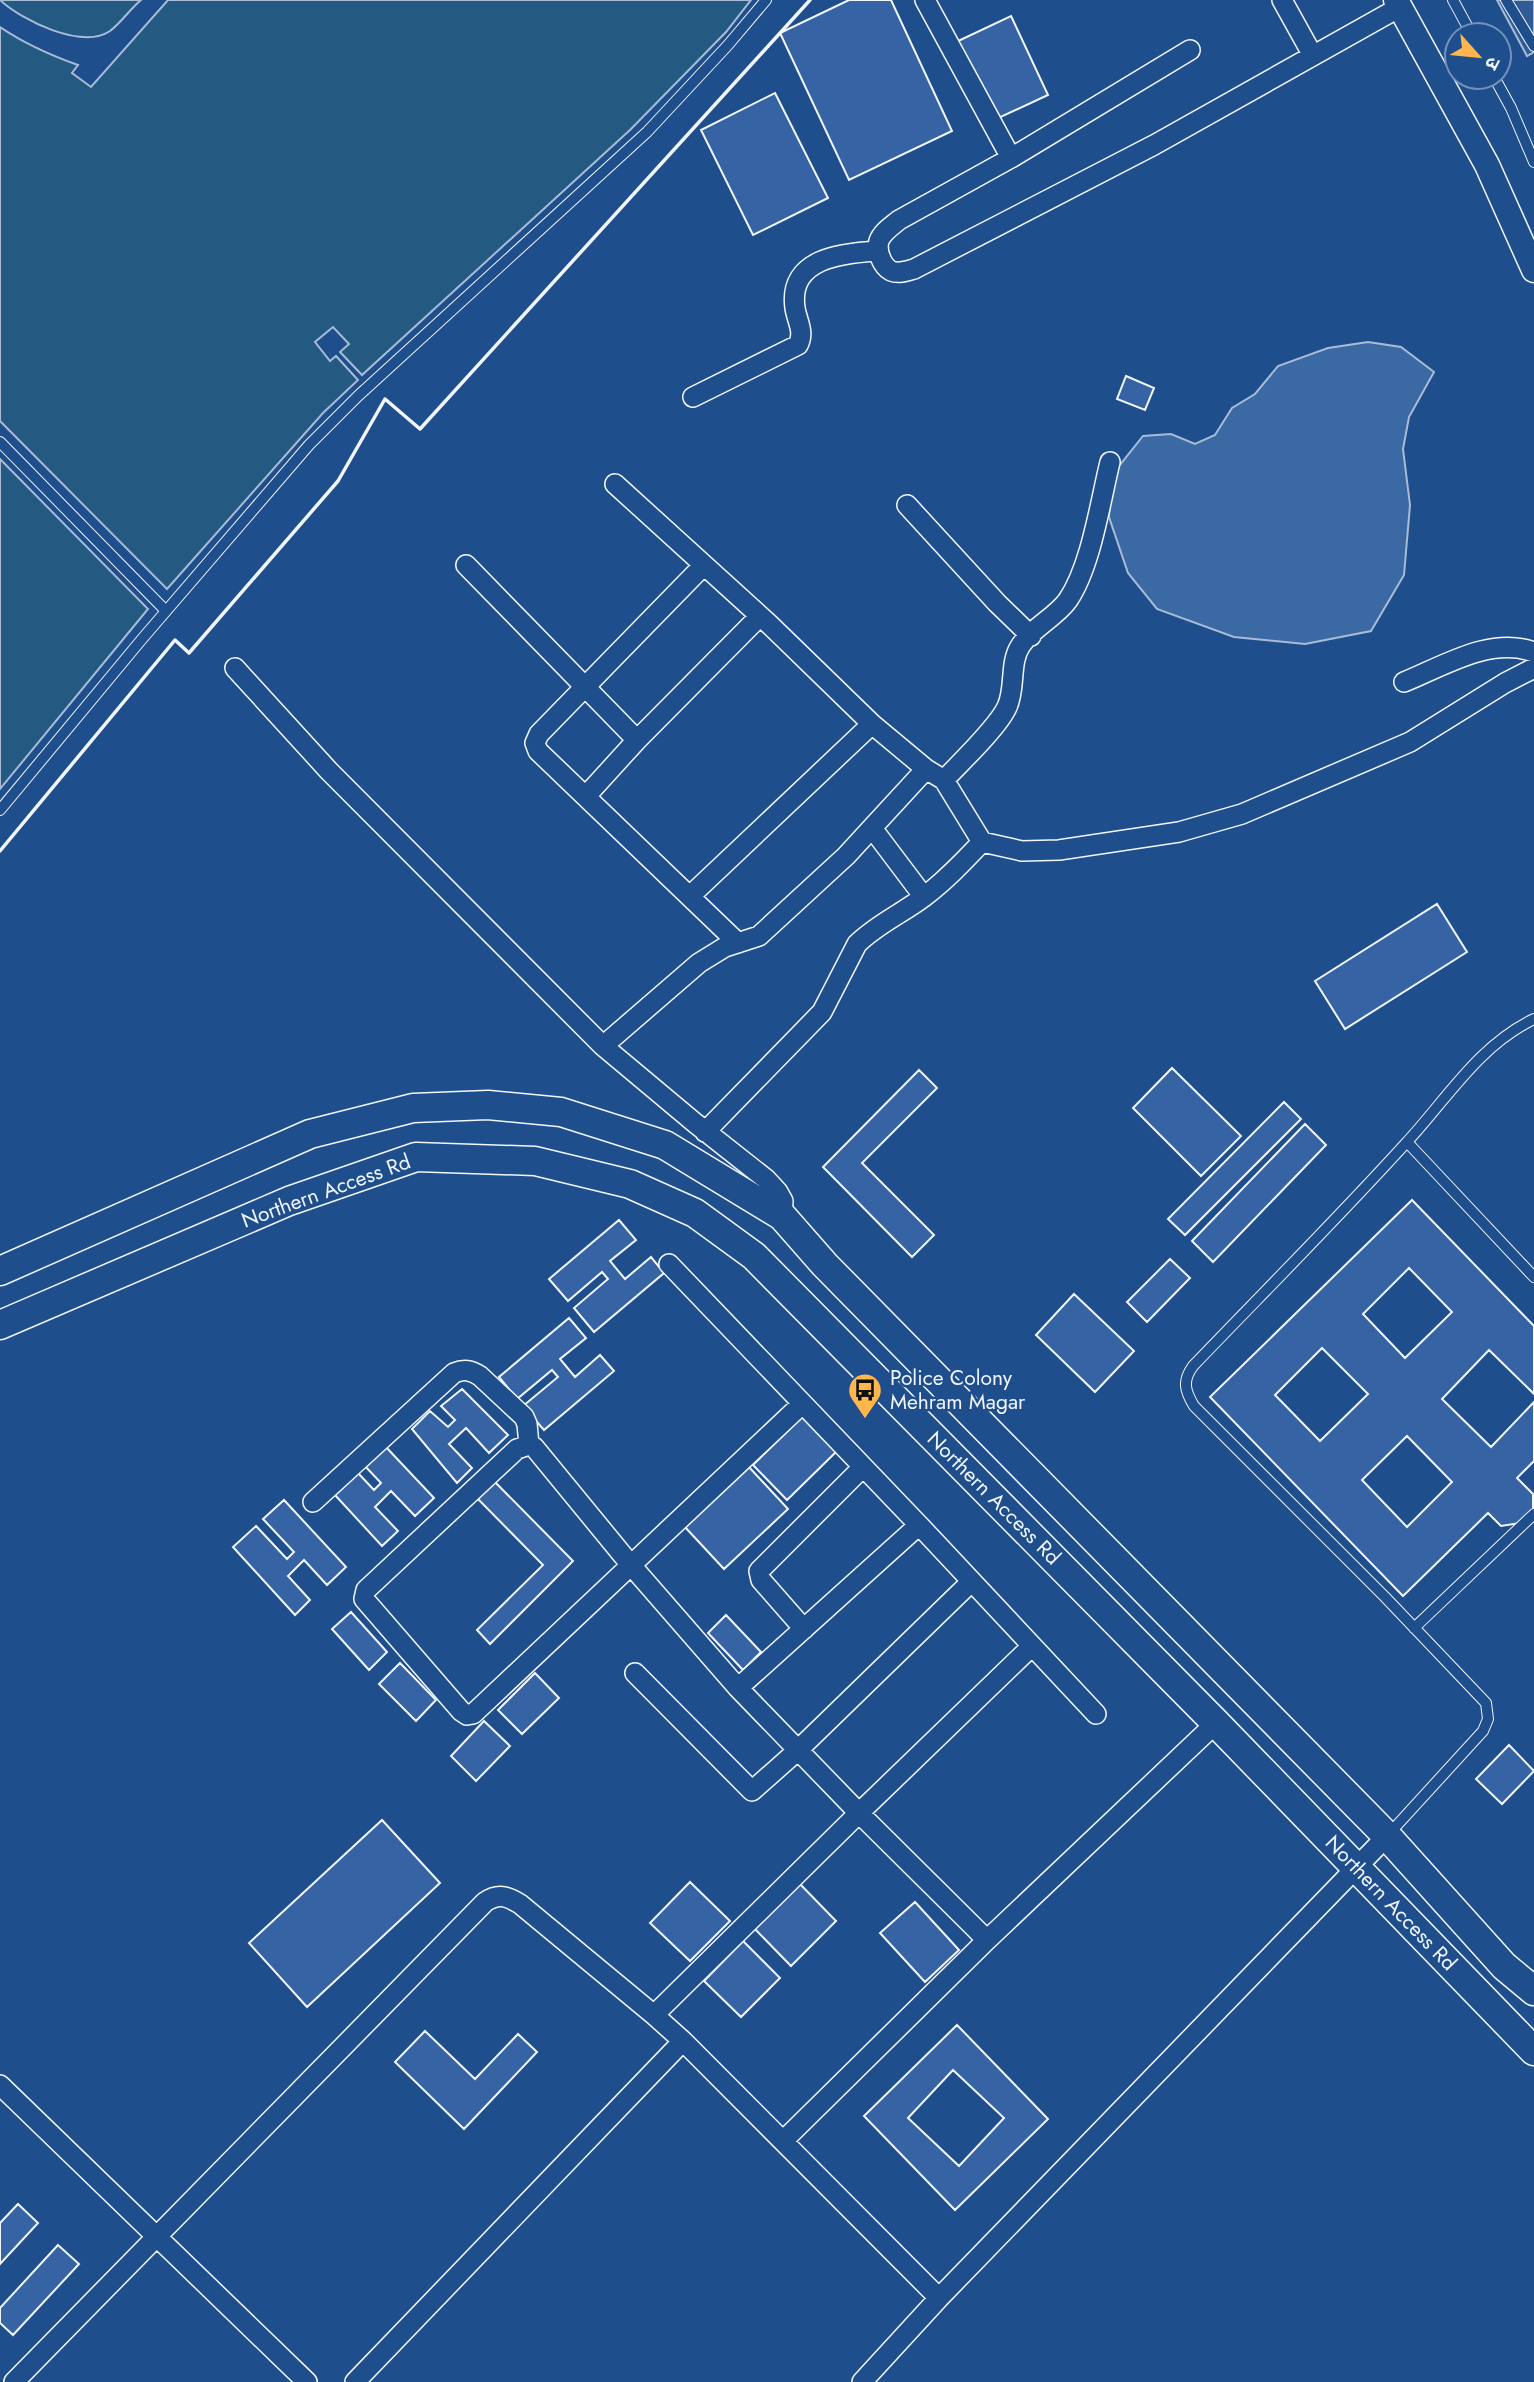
<svg xmlns="http://www.w3.org/2000/svg" width="1534" height="2382" font-family="Jost,'Noto Sans Devanagari',sans-serif">
<rect width="100%" height="100%" fill="#1f4e8c"/>
<path fill="#245a82" stroke="#a8bbd7" stroke-width="2" d="M0,0H141C130,9 121,23 110,31C82,50 21,20 0,0Z
M168,0H751L726,32L630,130L362,375L340,352L349,344L333,327L315,342L330,361L336,356L358,380L323,413L167,589L0,421V27C25,44 50,55 78,65L72,73L91,87Z
M0,459L148,609L0,789Z"/>
<path fill="#305b95" stroke="#a8bbd7" stroke-width="2" d="M1497,0H1534V52L1527,56Z"/>
<path fill="#3b69a3" stroke="#a8bbd7" stroke-width="2" d="M1368,342L1401,347L1434,372L1409,417L1403,449L1410,505L1404,575L1371,631L1305,644L1234,637L1157,609L1128,573L1109,517L1112,475L1143,436L1171,434L1195,444L1215,435L1232,408L1255,394L1278,366L1328,348Z"/>
<path fill="#3563a3" stroke="#f2f6ff" stroke-width="2" fill-rule="evenodd" d="M849,0H891L952,131L849,180L780,33Z
M1011,16L1048,95L992,121L956,42Z
M775,93L828,198L753,235L701,130Z
M1126,376L1154,388L1145,410L1117,399Z
M1437,904L1467,952L1345,1029L1315,981Z
M1172,1068L1241,1136L1201,1176L1133,1108Z
M919,1070L937,1088L862,1163L934,1235L912,1257L823,1167Z
M1284,1102L1301,1119L1185,1235L1168,1219Z
M1305,1124L1326,1145L1213,1262L1192,1241Z
M1412,1200L1534,1326V1394L1489,1350L1442,1399L1491,1447L1534,1402V1461L1517,1478L1533,1494V1512L1520,1523L1501,1526L1488,1513L1403,1596L1210,1397ZM1409,1268L1452,1312L1405,1358L1363,1314ZM1322,1348L1368,1394L1320,1441L1275,1395ZM1407,1436L1452,1482L1407,1527L1362,1480Z
M619,1220L636,1240L610,1261L625,1279L651,1257L664,1273L594,1332L574,1308L608,1279L602,1272L568,1301L549,1279Z
M1170,1259L1190,1278L1147,1322L1127,1302Z
M1074,1294L1134,1351L1095,1392L1036,1335Z
M569,1318L586,1338L560,1359L575,1377L600,1355L614,1371L544,1430L523,1406L558,1377L552,1370L517,1399L499,1377Z
M462,1389L508,1435L489,1453L466,1428L449,1444L472,1468L457,1483L412,1429L430,1411L448,1427L455,1420L441,1406Z
M802,1417L836,1452L787,1500L753,1465Z
M385,1446L434,1498L415,1516L391,1491L375,1507L398,1531L382,1546L335,1495L358,1473L374,1490L381,1483L364,1465Z
M748,1466L788,1509L724,1569L684,1526Z
M492,1479L573,1561L490,1644L477,1630L543,1565L475,1496Z
M284,1500L346,1567L327,1585L304,1560L288,1576L310,1600L295,1615L233,1547L256,1526L287,1559L294,1552L263,1519Z
M351,1612L387,1652L369,1670L332,1629Z
M726,1615L761,1652L743,1670L708,1633Z
M400,1663L436,1700L416,1721L379,1684Z
M535,1673L559,1698L522,1734L498,1710Z
M484,1721L510,1746L476,1781L451,1756Z
M1509,1745L1534,1771L1502,1804L1476,1779Z
M382,1820L440,1883L307,2007L249,1943Z
M690,1882L730,1921L690,1961L650,1923Z
M798,1882L836,1921L791,1966L752,1926Z
M915,1902L959,1950L925,1982L880,1933Z
M743,1941L780,1978L741,2017L704,1981Z
M957,2025L1048,2119L955,2210L864,2116ZM953,2070L1004,2118L959,2166L908,2118Z
M425,2031L475,2079L518,2034L537,2052L464,2129L395,2062Z
M18,2204L38,2223L0,2264V2223Z
M58,2245L79,2264L13,2335L0,2323V2308Z"/>
<g fill="none" stroke-linecap="round" stroke-linejoin="round">
<g stroke="#f2f6ff" stroke-width="12">
<path id="service" d="M1453,0L1472,35
M1506,0L1534,46
M1494,77L1511,108L1534,162
M0,442L166,611
M0,810L142,639L309,445L358,396L647,132L728,45L766,0
M1407,1142L1534,1277
M1414,1628L1534,1514
M1388,1835L1483,1731L1488,1719L1486,1703L1385,1597L1194,1406C1185,1391 1182,1381 1193,1366C1264,1292 1337,1219 1406,1143C1447,1099 1478,1046 1534,1019"/>
</g>
<g stroke="#f2f6ff" stroke-width="22">
<path id="minor" d="M925,0L1011,158
M1282,0L1312,54
M1190,50L1011,158L899,220C892,226 882,232 879,241C876,251 882,266 891,271C899,274 907,271 914,269L1154,145L1400,7
M693,397L798,345C805,332 797,321 795,308C788,258 842,253 878,251
M615,484L769,624L872,724L926,769L944,780L982,842L1022,851L1059,850L1179,832L1242,814L1410,742L1505,683L1534,668
M907,505L997,603L1031,636
M466,565L637,740
M704,565L539,734L535,743L538,751L738,943
M235,668L329,771L603,1046L695,1123L766,1179L778,1192L783,1201L782,1216
M1404,682C1444,666 1490,636 1534,652
M944,780C960,763 998,727 1007,707C1016,688 1009,662 1021,645C1033,627 1055,618 1068,600C1091,566 1100,503 1110,462
M586,796L637,740L760,616
M872,828L924,897
M690,896L872,724
M603,1046L699,963L725,947L759,936L846,856L926,769
M705,1132L822,1012L857,944C877,924 903,913 925,896C946,880 964,861 982,842
M669,1264L919,1525L1096,1714
M802,1404L473,1714L467,1715L461,1711L364,1599L366,1590L517,1449L529,1445L534,1447L630,1564L738,1688L859,1813L1031,1647
M313,1502L454,1373C464,1369 471,1370 480,1376L524,1417L527,1424L529,1445
M804,1629L761,1580L759,1571L863,1467
M635,1673L752,1791L797,1751L971,1582
M738,1688L919,1525
M654,2015L859,1813L987,1940L1216,1723
M0,2085L307,2382
M783,2141L987,1940
M14,2382L485,1902C498,1893 507,1896 520,1904L654,2015L683,2041L939,2298
M355,2382L683,2041
M862,2382L939,2298L1387,1836"/>
</g>
<g stroke="#f2f6ff" stroke-width="27">
<path id="tertiary" d="M1396,0L1487,165L1534,270"/>
</g>
<g stroke="#f2f6ff" stroke-width="31">
<path id="secondary" d="M0,1271L310,1134L413,1108L488,1105L561,1112L665,1145L782,1216L825,1265L1387,1836L1504,1966L1534,1991
M0,1325L289,1201L416,1157L535,1161L630,1184L695,1213L754,1256L1216,1723L1534,2051"/>
</g>
<use href="#service" stroke="#1f4e8c" stroke-width="10"/>
<use href="#minor" stroke="#1f4e8c" stroke-width="19"/>
<use href="#tertiary" stroke="#1f4e8c" stroke-width="24"/>
<use href="#secondary" stroke="#1f4e8c" stroke-width="28"/>
<path stroke="#f2f6ff" stroke-width="3.5" d="M0,851L175,640L189,653L338,481L385,399L420,429L810,0"/>
</g>
<defs>
<g id="bus-pin" transform="scale(1.75)"><path d="M0 17L-7.5 6A9.5 9.5 0 1 1 7.5 6Z" fill="#ffb74d" stroke="#1f4e8c"/><path d="M-5-6H5V4H4V6H2V4H-2V6H-4V4H-5ZM-3.5-4V0h7V-4ZM-3.5 1.2v1.5H-2V1.2ZM2 1.2v1.5H3.5V1.2Z" fill="#111"/></g>
</defs>
<g fill-rule="evenodd">
<use href="#bus-pin" x="865" y="1390"/>
</g>
<g text-anchor="middle" dominant-baseline="central" stroke-width="5" stroke-linejoin="round" paint-order="stroke">
<g font-size="21" fill="#f2f6ff" stroke="#1f4e8c">
<text transform="translate(326 1191) rotate(-20)">Northern Access Rd</text>
<text transform="translate(994 1498) rotate(45)">Northern Access Rd</text>
<text transform="translate(1391 1903) rotate(46)">Northern Access Rd</text>
</g>
<g font-size="21" fill="#f2f6ff" stroke="#1f4e8c" text-anchor="start">
<text x="890" y="1378">Police Colony<tspan x="890" dy="24">Mehram Magar</tspan></text>
</g>
</g>
<g transform="translate(1478 56) rotate(117)"><circle r="33" fill="#1f4e8c" stroke="#7391ba" stroke-width="2"/>
<path d="M0-5L12 26L0 18L-12 26Z" fill="#ffb74d"/>
<text y="-10" font-size="19" font-weight="bold" text-anchor="middle" fill="#f2f6ff">उ</text>
</g>
</svg>
